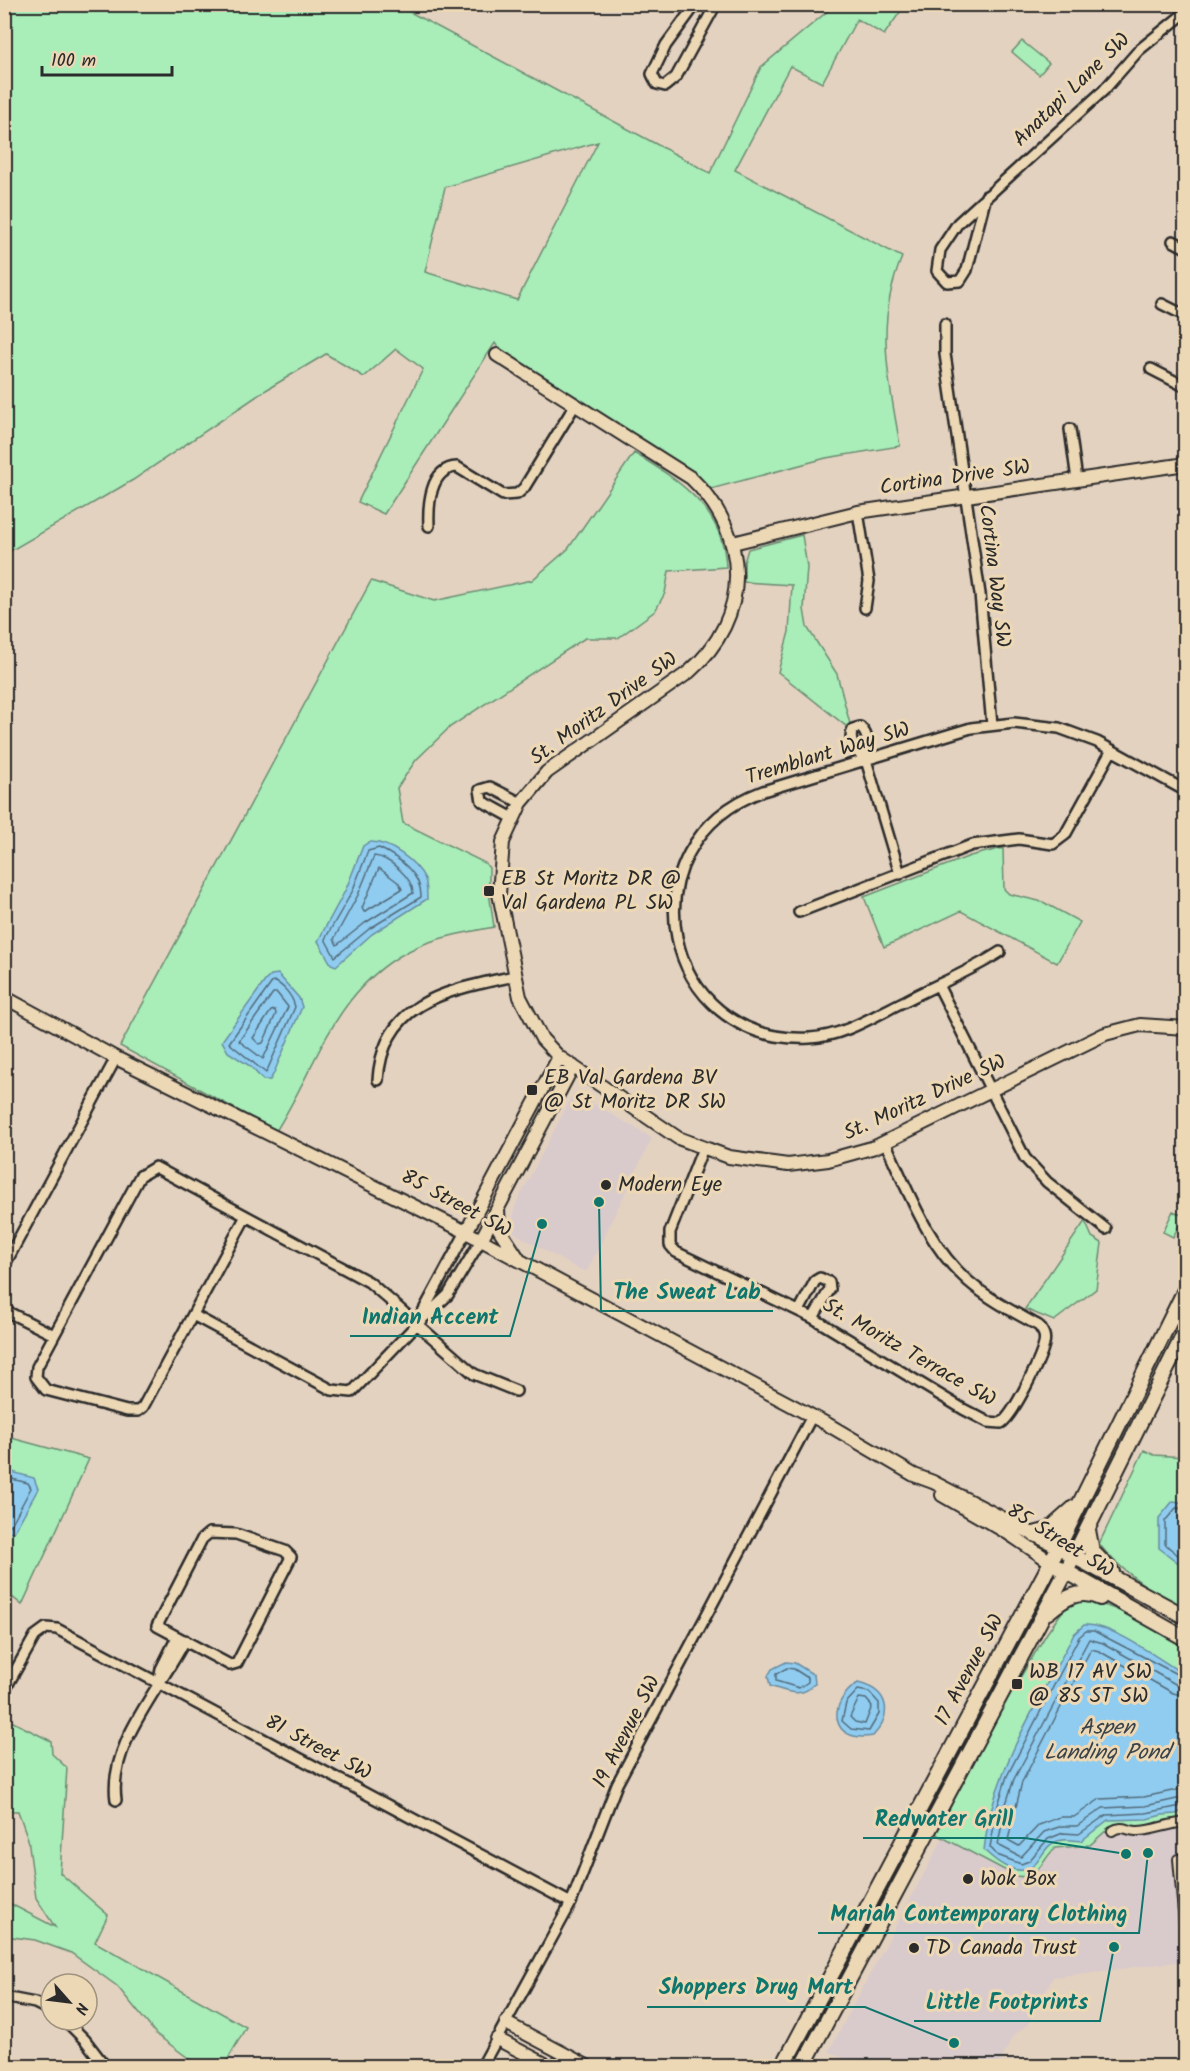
<svg xmlns="http://www.w3.org/2000/svg" width="1190" height="2071" font-family="Kalam,sans-serif">
<rect width="100%" height="100%" fill="#e4d2c0"/>
<filter id="ink" filterUnits="userSpaceOnUse"><feTurbulence type="fractalNoise" baseFrequency=".0167" numOctaves="2"/><feDisplacementMap in="SourceGraphic" scale="12" xChannelSelector="R" yChannelSelector="G"/><feConvolveMatrix kernelMatrix="1 2 1 2 8 2 1 2 1" color-interpolation-filters="sRGB"/></filter>
<g filter="url(#ink)">
<path fill="#d9cacc" d="M574,1092L652,1138L587,1271L578,1269L516,1234L512,1229L515,1206Z
M1185,1819V1961L1053,1977L1028,2024L1014,2035L998,2066H859L829,2051L943,1838L1016,1876L1040,1869L1055,1848L1061,1846L1083,1847L1114,1826H1152L1166,1820Z"/>
<path fill="#a9edb8" stroke="#6a8c72" stroke-width="1.5" fill-rule="evenodd" d="M5,5H397L710,173L761,67L835,5H905L884,35L857,19L822,83L790,66L735,170L902,257C874,324 889,378 900,446L826,458L711,489L696,474L499,349L495,343L384,514L358,502L423,369L396,349L364,377L326,354L266,390L133,480L5,554ZM598,142L517,300L425,272L445,187Z
M1022,41L1049,63L1039,75L1012,52Z
M634,453C679,480 724,509 726,567L669,571L665,593L655,611L618,638H585L450,727L416,760L397,788L403,823L485,863L489,868V892L494,927C469,932 443,936 419,946C336,983 320,1061 276,1131L120,1046L371,581L434,601L532,580L568,549Z
M802,535L807,567L804,609L807,627L837,674L850,724L846,726L778,672L789,632L792,585L744,582V562L748,549Z
M1003,848L1004,889L1009,894L1043,902L1080,922L1057,963L961,911L884,947L864,897L970,856Z
M1173,1211L1184,1216L1173,1237L1163,1232Z
M1085,1221L1092,1237L1102,1243L1096,1289L1054,1321L1025,1309Z
M4,1436L89,1459L22,1605L5,1591Z
M1144,1450L1154,1455L1185,1457V1610C1154,1593 1121,1572 1099,1544Z
M1085,1598L1131,1615L1185,1644V1819L1166,1820L1139,1828L1121,1824L1109,1828L1090,1845L1055,1848C1041,1861 1039,1880 1016,1876L936,1834L1006,1701L1047,1633L1069,1602Z
M5,1718L51,1741L52,1754L67,1768L60,1873L108,1915L95,1942L246,2027L224,2066H199L156,2034L117,1986L71,1953L35,1940L5,1936V1901L55,1927L36,1898L28,1839L18,1811H5Z"/>
<path fill="#8fccf0" stroke="#678ca1" stroke-width="1.5" d="M369,842C389,841 416,861 425,879C427,885 427,893 427,899L372,934L336,966L331,964L318,941L346,889L363,846Z
M278,974L299,998L302,1007L273,1075L270,1080H263L250,1066L228,1052L222,1041L265,981L271,975Z
M5,1470L34,1478L38,1489L14,1532L5,1531Z
M1173,1501L1185,1503V1568L1159,1548V1518Z
M1084,1625C1112,1623 1160,1660 1185,1675V1810L1176,1814L1162,1815L1147,1819L1108,1820L1081,1841C1071,1840 1062,1838 1053,1843C1045,1847 1041,1859 1034,1865C1018,1879 996,1862 984,1850C992,1771 1038,1703 1074,1634Z
M786,1662L795,1663L814,1675L815,1683C802,1699 788,1692 770,1686L768,1676L772,1669Z
M858,1683C888,1690 894,1713 873,1736C830,1744 826,1703 858,1683Z"/>
<g fill="none" stroke-linecap="round" stroke-linejoin="round">
<path stroke="#536b7a" stroke-width="1.5" d="M379,848C398,857 422,874 421,897L369,929L335,957L325,939L352,892L368,851Z
M374,856C389,857 413,878 413,893L365,923L337,945L334,939L358,895Z
M379,868L399,883L402,889L364,912L362,908Z
M273,981C283,984 293,997 295,1007L266,1073L229,1043Z
M273,993H277L288,1007L263,1059L239,1041Z
M275,1010L276,1014L263,1043L259,1044L253,1038L271,1011Z
M4,1477L28,1483L31,1488L11,1525L4,1526
M1186,1509L1176,1508L1165,1521V1544L1186,1562
M787,1668L794,1669L808,1678V1682L799,1688L776,1681V1674Z
M1186,1679L1094,1631H1086L1079,1637L1007,1776L998,1805L990,1847L997,1855L1021,1864L1029,1861L1048,1839L1063,1833L1079,1834L1106,1815L1146,1813L1186,1805
M1186,1687L1177,1685L1103,1643L1089,1639L1014,1779L1005,1807L998,1845L1021,1857L1044,1832L1062,1826H1077L1103,1808L1145,1806L1186,1797
M858,1690L869,1692L879,1703V1714L869,1731L851,1729L842,1721L846,1703Z
M1186,1696L1173,1693L1099,1651L1091,1649L1022,1782L1008,1840L1019,1846L1039,1825L1060,1817H1074L1100,1799L1144,1797L1186,1788
M859,1698L866,1699L872,1706L865,1724L855,1722L850,1717Z"/>
<g stroke="#2b2b2b" stroke-width="12">
<path id="pedestrian" d="M1112,1831C1122,1825 1126,1830 1136,1831C1148,1832 1171,1823 1186,1822
M1178,1859L1185,1935"/>
</g>
<g stroke="#2b2b2b" stroke-width="14">
<path id="minor" d="M696,4L666,45L652,74L657,84L665,86L676,77L716,4
M986,196L967,270L960,281L947,282L937,271L940,250L958,223L1104,90L1139,50L1186,12
M1173,241L1186,248
M1162,304L1186,316
M945,324V354L980,594L992,725
M1151,369L1186,387
M1070,429L1077,480
M858,512L869,581L865,608
M429,526C428,505 430,468 457,467L503,495L517,494L524,488L575,405
M860,727C870,735 868,749 866,760C857,753 847,741 853,729Z
M866,760L900,874
M513,818L482,801L480,790L490,787L521,803
M799,912L972,845L1019,839L1053,844L1065,835L1112,750
M1000,952C971,971 938,984 907,1000C877,1014 845,1036 810,1038C661,1046 620,844 763,791L971,728L1014,723L1059,728L1097,742L1186,791
M938,985L1025,1158L1047,1182L1106,1229
M378,1080C383,999 451,990 515,976
M703,1148L670,1232V1245L676,1252L813,1318L963,1409L988,1422L1001,1423C1013,1416 1041,1359 1044,1344C1046,1336 1043,1332 1039,1326C1014,1312 990,1300 968,1281C927,1245 908,1190 885,1142
M155,1167L246,1216L143,1407L138,1411H127L46,1390L36,1377L37,1367L140,1176Z
M246,1216L369,1282L474,1374L516,1391
M4,1266L116,1058
M4,1310L54,1335
M799,1311L815,1281L820,1278L829,1282L830,1289L813,1318
M193,1315L332,1390L352,1392L417,1324L448,1295L481,1240
M419,1319L466,1232
M209,1533L236,1534L285,1551L291,1557L237,1663L230,1665L157,1626L202,1539Z
M158,1684L161,1669L177,1637
M4,1691L35,1636L46,1628L57,1629L571,1903
M116,1800C108,1744 161,1688 185,1640
M4,1997L35,2003L51,2011
M65,2020L85,2040L105,2066
M482,2066L571,1903L617,1784L812,1416"/>
</g>
<g stroke="#2b2b2b" stroke-width="16">
<path id="tertiary" d="M497,355L691,478C751,535 752,617 689,672L547,772L521,803L503,842L499,894L520,997L542,1039L559,1057L678,1138L729,1157L788,1165L828,1160L875,1147L1105,1034L1140,1025L1186,1028
M733,543L858,512L1186,464
M4,997L116,1058L466,1232L827,1424L914,1475L933,1482L1058,1547
M498,1209L499,1229L518,1258
M466,1232L559,1057
M481,1240L573,1066
M942,1495L1008,1533L1051,1562
M506,2023L587,2066
M497,2039L549,2066"/>
</g>
<g stroke="#2b2b2b" stroke-width="18">
<path id="secondary" d="M1088,1530L1092,1551L1112,1572
M1034,1534L1049,1530L1075,1507
M1068,1553L1186,1617
M1060,1568L1186,1639
M1048,1612C1065,1598 1079,1588 1100,1598
M783,2066L1051,1562L1186,1288
M803,2066L1066,1572L1186,1330"/>
</g>
<use href="#pedestrian" stroke="#edd8b6" stroke-width="8"/>
<use href="#minor" stroke="#edd8b6" stroke-width="9"/>
<use href="#tertiary" stroke="#edd8b6" stroke-width="12"/>
<use href="#secondary" stroke="#edd8b6" stroke-width="14"/>
</g>
</g>
<g fill="#2b2b2b" stroke="#edd8b6" stroke-width="2">
<rect x="483" y="885" width="12" height="12" rx="3"/>
<rect x="526" y="1084" width="12" height="12" rx="3"/>
<circle cx="606" cy="1185" r="6"/>
<rect x="1011" y="1678" width="12" height="12" rx="3"/>
<circle cx="968" cy="1879" r="6"/>
<circle cx="914" cy="1948" r="6"/>
</g>
<g text-anchor="middle" dominant-baseline="central" stroke-width="6" stroke-linejoin="round" paint-order="stroke">
<g font-size="21" fill="#2b2b2b" stroke="#edd8b6">
<text transform="translate(1072 90) rotate(-44)">Anatapi Lane SW</text>
<text transform="translate(955 478) rotate(-8)">Cortina Drive SW</text>
<text transform="translate(994 576) rotate(83)">Cortina Way SW</text>
<text transform="translate(604 709) rotate(-36)">St. Moritz Drive SW</text>
<text transform="translate(828 754) rotate(-17)">Tremblant Way SW</text>
<text transform="translate(925 1098) rotate(-25)">St. Moritz Drive SW</text>
<text transform="translate(456 1204) rotate(28)">85 Street SW</text>
<text transform="translate(909 1353) rotate(30)">St. Moritz Terrace SW</text>
<text transform="translate(1060 1541) rotate(32)">85 Street SW</text>
<text transform="translate(970 1670) rotate(-62)">17 Avenue SW</text>
<text transform="translate(627 1732) rotate(-63)">19 Avenue SW</text>
<text transform="translate(318 1748) rotate(28)">81 Street SW</text>
</g>
<g font-size="21" fill="#2b2b2b" stroke="#edd8b6" text-anchor="start">
<text x="501" y="879">EB St Moritz DR @<tspan x="501" dy="24">Val Gardena PL SW</tspan></text>
<text x="544" y="1078">EB Val Gardena BV<tspan x="544" dy="24">@ St Moritz DR SW</tspan></text>
<text x="618" y="1185">Modern Eye</text>
<text x="1029" y="1672">WB 17 AV SW<tspan x="1029" dy="24">@ 85 ST SW</tspan></text>
<text x="980" y="1879">Wok Box</text>
<text x="926" y="1948">TD Canada Trust</text>
</g>
<g font-size="22" font-style="italic" fill="#3a4349" stroke="#edd8b6">
<text x="1107" y="1728">Aspen<tspan x="1107" dy="25">Landing Pond</tspan></text>
</g>
</g>
<path fill="none" stroke="#0f766e" stroke-width="2" d="M599 1202L601 1311H773M542 1224L510 1336H350M1126 1854L1025 1838H863M1148 1853L1139 1933H818M954 2043L865 2007H647M1114 1947L1100 2021H914"/>
<g fill="#0f766e" stroke="#edd8b6" stroke-width="2">
<circle cx="599" cy="1202" r="6"/>
<circle cx="542" cy="1224" r="6"/>
<circle cx="1126" cy="1854" r="6"/>
<circle cx="1148" cy="1853" r="6"/>
<circle cx="954" cy="2043" r="6"/>
<circle cx="1114" cy="1947" r="6"/>
</g>
<g font-size="22" text-anchor="middle" font-weight="bold" fill="#0f766e" stroke="#edd8b6" stroke-width="6" stroke-linejoin="round" paint-order="stroke">
<text x="687" y="1299">The Sweat Lab</text>
<text x="430" y="1324">Indian Accent</text>
<text x="944" y="1826">Redwater Grill</text>
<text x="979" y="1921">Mariah Contemporary Clothing</text>
<text x="756" y="1994">Shoppers Drug Mart</text>
<text x="1007" y="2009">Little Footprints</text>
</g>
<rect width="1190" height="2071" fill="none" stroke="#edd8b6" stroke-width="24"/>
<rect x="12" y="12" width="1166" height="2047" fill="none" stroke="#2b2b2b" stroke-width="2" filter="url(#ink)"/>
<g transform="translate(69 2002) rotate(118)"><circle r="28" fill="#edd8b6" stroke="#9f937e" stroke-width="1.5"/>
<path d="M0-4.5L10 22L0 15L-10 22Z" fill="#2b2b2b"/>
<text y="-9" font-size="16" font-weight="bold" text-anchor="middle" fill="#2b2b2b">N</text>
</g>
<path d="M42 66v9h130v-9" fill="none" stroke="#2b2b2b" stroke-width="3"/>
<text x="51" y="66" font-size="18" fill="#2b2b2b" stroke="#edd8b6" stroke-width="4.5" paint-order="stroke">100 m</text>
</svg>
